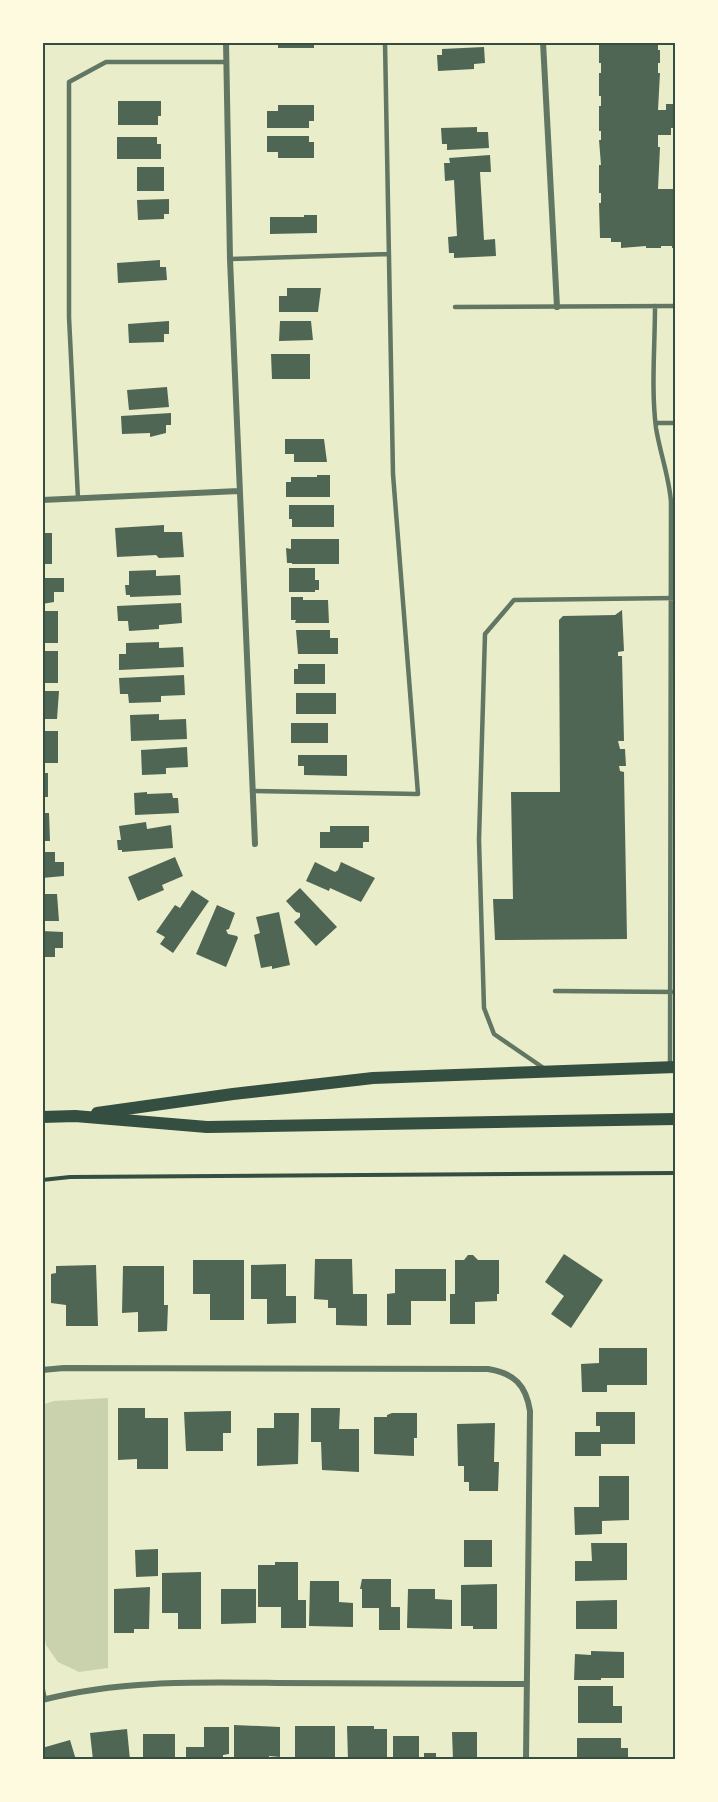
<svg xmlns="http://www.w3.org/2000/svg" width="718" height="1802" font-family="'Exo 2',sans-serif">
<rect width="100%" height="100%" fill="#e9edc9"/>
<path fill="#cad2ad" d="M108,1398V1668L79,1672L58,1662L46,1645L42,1626V1405L54,1401Z"/>
<path fill="#4f6655" d="M278,42H314V48H278Z
M599,42H658V50H660V63H658V73H660L658,110H666V104H674V113H676V128H671V135H658V147H660L658,189H674V187H676V248H672V246H661V248H646V246L621,248V242H611V238H600L599,203H601V193H599V165H601L599,140H601V131H599V106H601V96H599V73H601V63H599Z
M484,47L485,63L474,64V69L438,71L437,55H442V49Z
M118,101H161V116H158V125H118Z
M278,105H314V121H309V128H267V111H278Z
M477,127V132H488L489,148L447,150V144H442L441,128Z
M267,136H309V142H314V158H278V152H267Z
M117,137H157V144H161V159H117Z
M490,155L491,172H480L484,240L495,239L496,256L454,258V253H449L448,237L457,236L454,180L445,181L444,163H450L449,158Z
M137,167H164V191H137Z
M169,199V214H164V219L138,220L137,200Z
M304,215H317V233L270,234V217H304Z
M160,260V267H166L167,280L118,283L117,263Z
M287,288H321L318,312H279V296H287Z
M169,321V334H164V342L129,343L128,324Z
M280,321H311L313,340L279,341Z
M271,354H310V379H272Z
M167,387L169,407L129,410L127,390Z
M171,413V425H166V433L150,437V433L122,434L121,416Z
M285,439H324L327,462H294V454H285Z
M317,475H330V497H286V482H291V477H317Z
M289,505H334V527H292V519H289Z
M164,525V532H182L184,557L159,558L156,555L117,557L115,528Z
M42,533H52V564H42Z
M291,539H339V564H292V563H287L286,548L291,549Z
M289,568H315V580H319V590H315V592H289Z
M156,570V576L180,575L181,595L130,597V595H126L125,585H129V571Z
M42,578H64V592H54V602L42,604Z
M291,597H303V600H328L329,623H295L296,620H291Z
M181,603L182,623L159,625V629L129,631L128,621H118L117,606Z
M622,610L624,651L618,652V656H622L624,741H618L620,749H625L626,766H619L620,771L624,772L627,939L495,940L493,899H513L511,792H560L559,620L563,616L615,615Z
M42,611H58V643H42Z
M296,630H330V638H338V654H298Z
M159,642V648L183,647L184,667L119,670V654H126V643Z
M42,651H58V683H42Z
M298,664H325V684H294V669H298Z
M184,675L185,695L161,696V702L129,703L128,694H120L119,678Z
M42,691H59L57,719H42Z
M296,693H336V714H296Z
M159,714V720L186,719L187,739L131,741L130,715Z
M291,723H328V743H291Z
M42,731H58V763H42Z
M187,747L188,767L166,768V774L142,775L141,750Z
M298,755H347V776L304,775V766H298Z
M42,773H48V797H42Z
M147,792V794L172,793L173,798H178L179,813L135,815L134,793Z
M42,813H49L50,841H42Z
M146,822L147,829L171,825L173,848L122,852V850H118L117,840H121L119,826Z
M330,826H369V842H363V848H320V832H330Z
M42,852H55V862H64V876L42,878Z
M175,857L183,876L162,885L164,890L138,901L128,877Z
M315,862L335,872L338,870L341,862L375,878L361,902L330,888L329,891L306,881Z
M300,888L337,927L316,946L294,922L300,917V913L296,912L286,901Z
M192,890L209,901L173,953L160,944L165,937L156,932L175,905L180,908Z
M42,894H57L59,921H42Z
M217,905L235,913L229,929L226,930L228,934L237,936L238,938L226,967L196,954Z
M279,912L290,965L272,969V966L261,968L254,935L260,933L256,917Z
M42,931L63,932V948H55V957H42Z
M564,1254L603,1280L571,1328L551,1314L564,1296L545,1282Z
M468,1255H473L478,1260H499V1294H497V1301L475,1302V1324H450V1294H455V1260H464Z
M315,1259H352L353,1294H367V1326L336,1325V1308H328V1300L314,1299Z
M193,1260H244V1320H210V1294H193Z
M286,1264V1296H296V1323L267,1324V1299H251V1265Z
M96,1265L98,1326H66V1305L51,1303V1274L56,1273V1266Z
M123,1266H164V1305H168L167,1331L138,1332V1312L122,1313Z
M395,1269H446V1301H411V1325H387V1294L395,1293Z
M599,1348H647V1385H607V1392H582L581,1364L599,1363Z
M118,1408H145V1418H168V1469H137V1459L118,1460Z
M311,1408H340L339,1429H359V1472L322,1470L321,1442H311Z
M231,1411V1433H223V1451H186L184,1412Z
M596,1412H635V1444H601V1456H575V1432H600V1426H596Z
M274,1413H299L298,1464L257,1466V1428H274Z
M392,1413H417V1438H414V1456L374,1454V1417H387V1415Z
M495,1423L494,1462H499L498,1491H469V1482H464V1466H458L457,1424Z
M599,1476H629V1520L602,1521V1534L575,1535L574,1507H599Z
M464,1540H492V1567H464Z
M591,1543H627V1580L575,1581V1561H592Z
M158,1549V1576L136,1577L135,1550Z
M275,1562H298V1600H306V1628H281V1607H258V1565H275Z
M201,1572V1629H178V1613H162V1573Z
M362,1579H391V1607H400V1630H379V1608H362V1589H360Z
M310,1581H339V1602L353,1603V1627L309,1626Z
M497,1584V1629H473V1626H461V1585Z
M150,1587L149,1629H134V1633H114V1589Z
M221,1589H256V1623L221,1624Z
M408,1589H435V1599L452,1600V1629L407,1628Z
M617,1600V1629H576V1601Z
M591,1651L624,1652V1678H601V1680H574L575,1654L591,1655Z
M578,1686H613V1706H622V1723H578Z
M234,1725L280,1727V1757L269,1756V1760H234Z
M295,1726H335V1760H295Z
M347,1726H374V1729H387V1760H348Z
M204,1727H229V1754L223,1755V1760H186V1747H204Z
M127,1729L130,1760H93L90,1733Z
M452,1732H477V1760H453Z
M143,1734H175V1760H143Z
M393,1736H419V1760H393Z
M577,1738H621V1748H628V1760H577Z
M70,1740L76,1760H42V1748Z
M424,1753H436V1760H424Z"/>
<g fill="none" stroke-linecap="round" stroke-linejoin="round">
<path stroke="#344e41" stroke-width="4" d="M42,1180L70,1177L676,1173"/>
<path stroke="#617663" stroke-width="4.5" d="M230,259L389,254
M655,306C655,346 651,389 656,428C660,453 669,476 671,502L670,1067
M455,307L676,306
M656,423H676
M78,499L69,317V82L106,62H226
M252,791L418,794L393,474L385,42
M555,991L676,992
M545,1069L494,1034L484,1008L479,840L485,634L514,600L676,598"/>
<path stroke="#617663" stroke-width="6" d="M226,42L230,259L255,844
M543,42L557,307
M42,500L239,491
M42,1370L64,1368L488,1369C514,1373 526,1385 530,1411L526,1760
M42,1689L44,1699
M42,1700C119,1680 198,1682 277,1683C360,1683 443,1683 527,1684"/>
<path stroke="#344e41" stroke-width="12" d="M97,1113L233,1094L373,1078L676,1067
M42,1117L75,1116L207,1127L676,1119"/>
</g>
<rect width="718" height="1802" fill="none" stroke="#fefae0" stroke-width="87"/>
<rect x="44" y="44" width="630" height="1714" fill="none" stroke="#344e41" stroke-width="2"/>
</svg>
